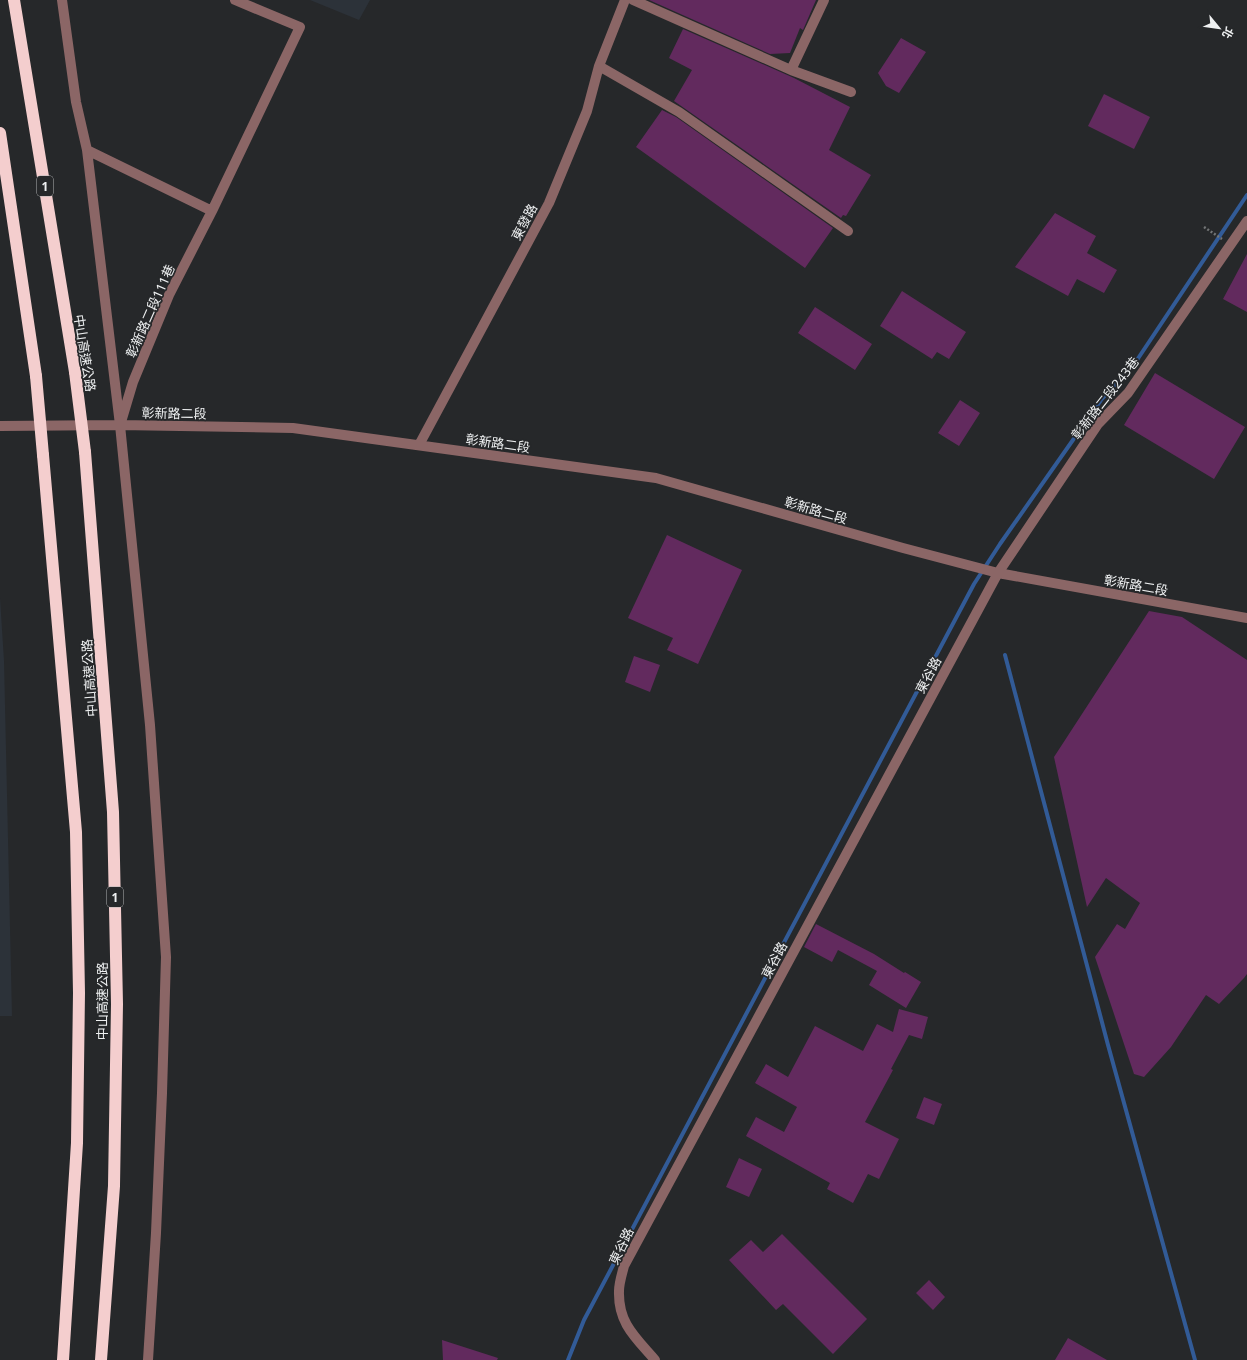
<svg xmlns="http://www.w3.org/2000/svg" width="1247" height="1360" font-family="'Noto Sans','Noto Sans TC',sans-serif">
<rect width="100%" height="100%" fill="#26282a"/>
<path fill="#2c3239" d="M310,0H370L359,20Z
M0,598L4,661L12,1016H0Z"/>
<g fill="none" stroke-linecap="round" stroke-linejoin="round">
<path stroke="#325b97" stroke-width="4" d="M1005,655L1108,1045L1195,1360
M568,1360L584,1320L974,584L1000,544L1101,400L1135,363L1247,195"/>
</g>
<path fill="#622a5e" d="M649,0H816L803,30L800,28L790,53L770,54Z
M683,29L794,78L850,107L829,150L871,175L846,216L843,215L841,218L674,101L692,70L669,58Z
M901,38L926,52L899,93L886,86L878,73Z
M1104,94L1150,117L1134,149L1088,126Z
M662,110L676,117L833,228L805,268L636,147Z
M1055,213L1096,236L1087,253L1117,270L1104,293L1077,279L1068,296L1015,267Z
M1247,254V312L1223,299Z
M902,291L966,332L949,359L937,352L932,359L880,326Z
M815,307L872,344L855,370L798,333Z
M1155,373L1245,427L1214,479L1124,425Z
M960,400L980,413L959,446L938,433Z
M667,535L742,570L698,664L667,650L673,638L628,618Z
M1149,611L1182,617L1247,660V974L1244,978L1219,1004L1206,995L1171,1047L1144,1077L1134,1074L1095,957L1117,924L1125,929L1140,903L1106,878L1087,907L1054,757Z
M634,656L660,665L650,692L625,682Z
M816,924L874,954L904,973L905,972L921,982L906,1008L869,985L877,971L838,950L832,962L804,947Z
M899,1009L928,1017L922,1039L909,1035L891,1069L893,1070L865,1122L899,1139L879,1179L868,1174L853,1203L827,1189L830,1183L746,1136L756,1117L784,1132L797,1107L755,1083L766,1064L788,1077L815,1026L863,1051L877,1024L893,1032Z
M924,1097L942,1104L934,1125L916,1118Z
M739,1158L762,1169L749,1197L726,1187Z
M782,1234L867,1319L833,1354L783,1304L776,1310L729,1260L751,1240L763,1252Z
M929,1280L945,1297L933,1310L916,1293Z
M1068,1338L1107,1360H1055Z
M442,1340L498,1358L497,1360H443Z"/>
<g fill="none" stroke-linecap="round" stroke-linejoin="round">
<path stroke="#737576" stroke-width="2.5" stroke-dasharray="2 2" stroke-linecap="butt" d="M1204,227L1222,239"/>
<path stroke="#8b6666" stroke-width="10" d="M62,0L76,102L87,150L120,425L150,725L166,957L162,1093L156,1233L148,1360
M633,0L791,70L851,92
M599,66L679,112L848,231
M791,70L824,0
M87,150L212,211
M121,422L133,382L169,295L212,211L300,27L235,0
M0,426L120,425L293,428L656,478L903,548L998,573L1247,618
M419,445L549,203L587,111L599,66L625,0
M655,1360C635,1337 618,1323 619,1291C619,1283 622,1274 624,1266L998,573L1098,424L1128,393L1247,221"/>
<path stroke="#f4cece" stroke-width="12" d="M14,0L75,372
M0,133L36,376
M85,452L113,812L117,1004L114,1186L101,1360
M43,455L76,832L79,993L77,1143L63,1360"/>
<path stroke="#f4cece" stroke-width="12" d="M75,372L85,452
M36,376L43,455"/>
</g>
<g text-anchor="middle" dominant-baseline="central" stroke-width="3.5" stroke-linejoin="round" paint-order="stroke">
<g fill="#26282a" stroke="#b3b5b6" stroke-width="1">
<rect x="37" y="176" width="16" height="20" rx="3"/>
<rect x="107" y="887" width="16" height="20" rx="3"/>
</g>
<g font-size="12" font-weight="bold" fill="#eff1f2">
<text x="45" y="186">1</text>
<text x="115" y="897">1</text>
</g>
<g font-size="13" fill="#eff1f2" stroke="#26282a">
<text transform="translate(524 222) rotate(-62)">東發路</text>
<text transform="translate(150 311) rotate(-66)">彰新路二段111巷</text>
<text transform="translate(85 353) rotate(81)">中山高速公路</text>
<text transform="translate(1105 398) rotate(-52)">彰新路二段243巷</text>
<text transform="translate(174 413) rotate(1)">彰新路二段</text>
<text transform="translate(498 443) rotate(8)">彰新路二段</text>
<text transform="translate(816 510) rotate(16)">彰新路二段</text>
<text transform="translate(1136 585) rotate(10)">彰新路二段</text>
<text transform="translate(928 675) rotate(-62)">東谷路</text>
<text transform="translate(89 678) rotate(-94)">中山高速公路</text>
<text transform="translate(774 960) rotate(-62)">東谷路</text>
<text transform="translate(102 1001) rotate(-90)">中山高速公路</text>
<text transform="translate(621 1246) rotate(-64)">東谷路</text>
</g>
</g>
<g transform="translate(1219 28) rotate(119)" stroke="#26282a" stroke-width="3" paint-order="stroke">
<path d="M0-3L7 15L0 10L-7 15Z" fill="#eff1f2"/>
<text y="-6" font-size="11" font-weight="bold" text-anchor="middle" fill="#eff1f2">北</text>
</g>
</svg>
